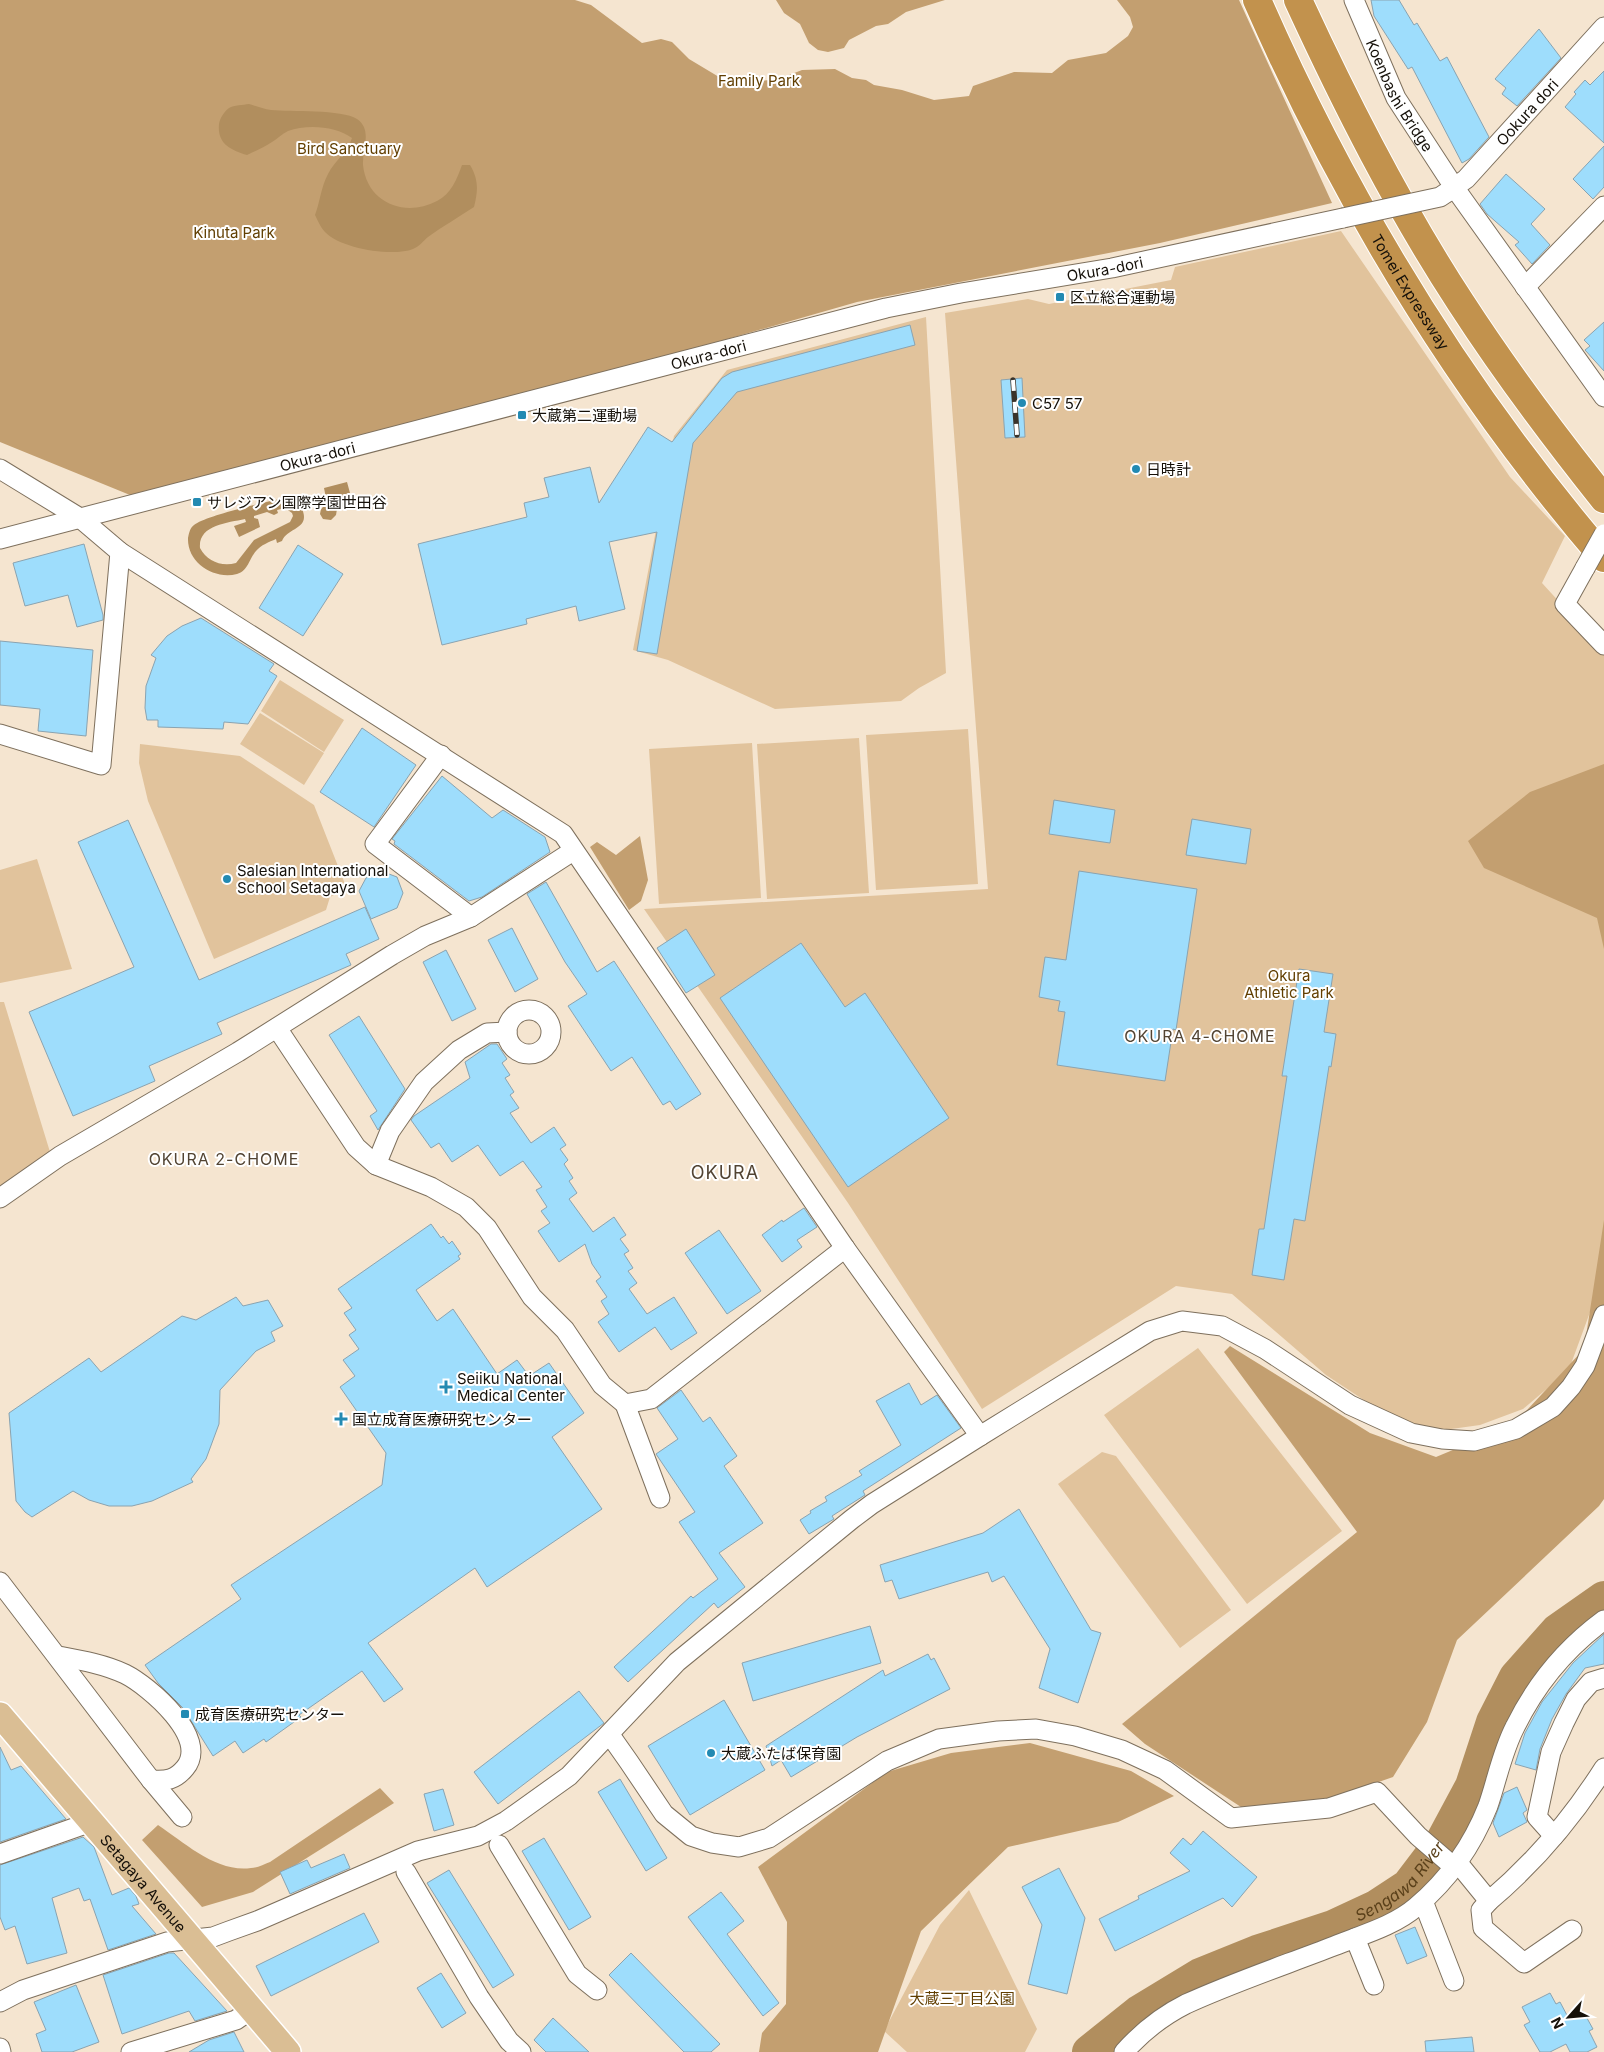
<svg xmlns="http://www.w3.org/2000/svg" width="1604" height="2052" font-family="Inter,'Noto Sans JP',sans-serif">
<rect width="100%" height="100%" fill="#f5e5d0"/>
<path fill="#e1c39c" d="M1341,231L1510,477L1565,536L1542,583L1604,651V1274L1571,1364L1549,1387L1523,1409L1480,1425L1437,1431L1388,1416L1326,1375L1232,1294L1176,1286L982,1409L848,1203L644,909L988,889L945,313L1028,299L1049,304L1171,280L1175,267Z
M926,317L946,673L919,688L901,701L775,709L668,660L633,650L674,436L727,370Z
M280,680L344,720L324,752L261,711Z
M260,713L324,753L304,785L240,744Z
M968,729L978,884L876,890L866,735Z
M859,738L869,893L767,899L757,744Z
M752,743L761,898L659,904L649,749Z
M140,744L240,756L314,805L347,889L330,897L326,910L214,959L148,801L139,763Z
M37,859L72,969L0,983V870Z
M0,1002H4L50,1152L0,1188Z
M1198,1348L1342,1531L1247,1604L1104,1415Z
M1102,1452L1116,1456L1231,1610L1180,1648L1058,1484Z
M969,1890L1037,2029L1025,2052H907L884,2031L940,1925Z"/>
<path fill="#c39f70" d="M0,0H575L591,5L642,43L661,39L672,42L689,59L719,77H732L742,83L779,79L802,70L835,69L852,78L866,80L874,85L902,90L934,100L969,96L973,86L1014,72L1052,73L1068,60L1106,53L1128,36L1133,27L1130,17L1117,0H1239L1332,203L1160,243L857,302L689,350L130,495L0,442Z
M776,0H945L906,12L888,24L876,26L849,40L844,48L828,52L818,50L809,43L800,24L784,13Z
M1604,764V949L1597,918L1484,868L1468,841L1530,792Z
M640,836L648,880L641,901L629,910L590,847L597,842L616,855Z
M1604,1220V1499L1599,1506L1457,1640L1427,1722L1393,1777L1324,1801L1241,1807L1145,1744L1122,1724L1357,1532L1224,1352L1230,1346L1370,1433L1436,1457L1513,1425L1584,1349Z
M1030,1743L1131,1771L1174,1796L1118,1822L1008,1847L921,1931L878,2052H759L762,2033L786,2004L787,1922L758,1867L887,1772L951,1753Z
M380,1788L394,1803L253,1892L202,1907L142,1840L158,1825C185,1843 217,1873 251,1868C258,1868 264,1864 270,1862Z"/>
<path fill="#b18e5e" fill-rule="evenodd" d="M249,104C256,106 263,109 271,110C290,112 342,109 357,119C373,130 362,149 363,165C367,203 405,218 437,201C451,194 457,179 462,165H470C479,180 478,191 474,207C459,217 443,226 428,237C423,241 420,246 413,249C393,257 341,249 325,232C321,228 318,221 315,215C320,202 321,187 328,174C335,160 348,152 352,138C336,126 307,124 288,131C282,134 277,139 272,142C264,147 256,151 247,155C231,150 217,144 219,124C220,118 224,112 229,108C234,105 243,105 249,104Z
M347,482L353,504L337,509L336,515L331,520L323,519L320,514L321,509L327,503L324,488Z
M283,498L292,499L299,503C315,530 288,526 282,541L277,543L276,539C269,542 261,545 256,551C249,559 248,571 237,574C214,580 187,563 188,538C189,533 190,528 194,525C207,515 264,503 283,498ZM285,508L292,513L293,516L290,522L254,540L236,563C221,567 207,561 200,548C198,525 227,523 245,519L246,522L234,526L239,537L260,527L258,519L254,518V516L267,512L274,515L278,513L277,510Z"/>
<g fill="none" stroke-linecap="round" stroke-linejoin="round">
<path stroke="#b18e5e" stroke-width="34" id="s1" d="M1089,2052L1139,2012L1200,1975L1257,1952L1333,1927L1376,1907L1408,1886L1443,1840L1472,1786L1493,1722L1516,1677L1557,1631L1604,1598"/>
</g>
<path fill="#9eddfc" stroke="#8aa3b0" d="M1371,0H1399L1414,25L1417,23L1440,61L1447,57L1489,137L1469,159L1462,163L1412,67L1408,69L1374,16Z
M1539,29L1561,58L1517,106L1502,94L1506,88L1495,79Z
M1604,71V143L1565,107L1576,94L1574,92L1585,80L1590,85Z
M1604,146V187L1593,199L1573,179Z
M1506,174L1545,209L1531,224L1550,245L1532,264L1515,245L1519,242L1487,214L1480,204Z
M1604,322V371L1585,350L1590,346L1584,340Z
M910,325L915,345L737,392L693,443L657,654L637,651L657,532L609,542L625,609L579,621L576,606L526,619L527,624L442,645L418,544L527,517L524,503L549,497L544,478L590,467L599,503L648,427L672,442L722,378L732,372Z
M1022,378L1025,437L1005,438L1001,380Z
M84,544L103,615V620L77,627L68,595L25,606L13,563Z
M298,545L343,574L303,636L259,608Z
M201,618L274,664L269,671L277,676L248,724L224,722L223,729L158,727V720H147L145,708L146,686L156,658L151,655L167,636L182,626Z
M0,641L93,650L86,736L38,731L40,709L0,705Z
M362,728L416,765L374,827L320,792Z
M442,776L492,818L503,810L545,837L550,852L482,897L469,901L394,844L395,841L392,839Z
M1054,800L1115,810L1110,843L1049,834Z
M1192,819L1251,829L1246,864L1186,855Z
M128,820L199,980L365,907L379,939L346,954L351,965L217,1023L222,1034L149,1066L155,1081L73,1116L29,1012L134,967L78,842Z
M381,871L397,877L403,893L397,908L371,919L359,891L366,878Z
M1079,871L1197,889L1176,1030L1173,1029L1165,1081L1057,1065L1065,1012L1058,1011L1060,1001L1039,997L1045,957L1066,960Z
M546,882L597,972L614,961L701,1094L676,1110L670,1101L663,1105L632,1057L611,1071L568,1006L587,994L565,962L527,894Z
M512,928L538,979L515,992L488,940Z
M686,929L715,975L686,993L657,948Z
M801,943L845,1007L865,993L949,1118L848,1187L720,998Z
M446,950L476,1009L452,1021L423,962Z
M1299,969L1333,974L1324,1032L1336,1034L1331,1067L1329,1066L1305,1221L1294,1219L1284,1280L1252,1275L1259,1229H1264L1287,1076H1282Z
M359,1016L405,1089L378,1130L370,1116L377,1111L329,1035Z
M491,1044H497L507,1059L502,1063L510,1075L505,1078L514,1092L510,1095L519,1108L510,1113L531,1143L554,1127L566,1145L560,1149L568,1160L564,1164L573,1178L569,1181L577,1193L569,1199L593,1232L614,1217L626,1235L620,1239L629,1251L624,1254L633,1268L628,1271L637,1283L629,1289L647,1314L674,1297L697,1333L671,1350L655,1327L619,1352L598,1322L609,1314L601,1301L607,1297L596,1281L601,1277L592,1264L585,1244L559,1262L538,1231L550,1223L541,1211L547,1207L536,1190L542,1187L523,1161L500,1176L478,1145L452,1162L439,1143L431,1148L411,1120L414,1116L470,1078L465,1062Z
M804,1208L817,1227L797,1240L802,1247L782,1262L762,1235L782,1220L783,1222Z
M431,1224L441,1238L443,1236L449,1244L452,1241L461,1254L458,1256L460,1259L416,1290L437,1321L453,1309L497,1374L517,1360L529,1376L549,1363L584,1413L552,1437L602,1509L487,1587L475,1568L368,1643L403,1689L384,1702L362,1671L299,1715L301,1717L266,1742L264,1739L243,1753L235,1741L213,1756L183,1708L158,1683L145,1665L241,1599L231,1585L382,1485L386,1453L340,1387L355,1376L343,1360L359,1349L349,1335L356,1330L344,1313L352,1308L338,1289Z
M719,1230L761,1291L727,1314L685,1253Z
M236,1297L243,1306L268,1300L283,1326L271,1332L275,1341L256,1351L220,1390L219,1424L206,1459L191,1479L193,1482L152,1501L132,1506H109L89,1500L73,1491L32,1517L25,1512L16,1501L9,1413L89,1358L101,1372L182,1316L196,1320Z
M909,1383L921,1405L937,1395L961,1428L863,1491L865,1495L832,1516L834,1519L809,1534L800,1520L811,1513L810,1511L827,1501L825,1497L862,1475L859,1471L901,1445L876,1401Z
M681,1390L703,1422L710,1417L737,1456L724,1466L763,1523L719,1553L745,1587L718,1608L714,1603L628,1682L614,1667L691,1596L693,1598L718,1579L679,1522L695,1512L656,1454L678,1439L657,1408Z
M1019,1509L1091,1630L1101,1633L1078,1703L1039,1688L1050,1649L1004,1576L992,1582L988,1572L899,1599L892,1580L885,1582L880,1565L983,1533Z
M870,1626L881,1663L753,1701L742,1663Z
M1604,1634V1664L1585,1668L1566,1694L1552,1719L1540,1749L1536,1770L1515,1764L1525,1733L1542,1702L1573,1663Z
M928,1654L931,1660L934,1658L950,1689L857,1737L791,1777L781,1760L772,1766L766,1746L883,1670L885,1676Z
M579,1691L604,1723L498,1804L474,1772Z
M724,1700L765,1770L690,1815L648,1746Z
M0,1747L11,1770L21,1766L66,1819L0,1842Z
M620,1779L667,1858L646,1871L598,1792Z
M1517,1787L1527,1810L1523,1813L1527,1822L1499,1837L1493,1823L1504,1793Z
M443,1789L454,1825L434,1831L424,1794Z
M1203,1831L1257,1877L1232,1907L1223,1898L1115,1951L1099,1919L1139,1899L1138,1896L1190,1871L1170,1853L1183,1838L1191,1845Z
M83,1837L94,1847L112,1895L129,1888L136,1896L139,1904L132,1906L156,1934L108,1950L90,1899L84,1901L79,1888L52,1898L67,1953L27,1964L15,1926L5,1930L0,1917V1865Z
M544,1838L591,1917L569,1930L522,1851Z
M344,1854L350,1868L290,1894L280,1872L307,1860L311,1868Z
M1059,1868L1085,1918L1067,1994L1028,1984L1042,1925L1022,1887Z
M449,1870L514,1975L493,1988L427,1883Z
M721,1892L744,1921L727,1934L779,2003L763,2016L688,1917Z
M364,1913L379,1942L271,1996L256,1966Z
M1415,1927L1427,1956L1407,1964L1395,1935Z
M169,1953H174L227,2011L195,2021L189,2011L122,2034L103,1975Z
M631,1953L720,2044L711,2052H684L609,1975Z
M441,1973L466,2013L442,2028L417,1988Z
M76,1985L99,2042L72,2052H42L36,2034L46,2030L34,2002Z
M1550,1993L1556,2004L1560,2002L1569,2019L1583,2011L1593,2029L1589,2031L1597,2047L1587,2052H1570L1566,2044L1550,2052H1540L1524,2025L1530,2022L1522,2007Z
M553,2018L589,2052H546L534,2040Z
M234,2032L244,2052H189L209,2040Z
M1472,2037L1474,2052H1426L1425,2041Z"/>
<g fill="none" stroke-linecap="round" stroke-linejoin="round">
<g stroke="#7e705d" stroke-width="21">
<g id="minor">
<path id="s2" d="M1354,0L1396,98L1454,187L1604,397"/>
<path id="s3" d="M1446,193L1466,179L1604,27"/>
<path d="M1525,287L1604,206"/>
<path d="M0,469L80,518L120,552L563,834L845,1248L980,1436"/>
<path id="s4" d="M0,539L886,308L961,293L1112,268L1343,218"/>
<path d="M1585,568L1565,604L1604,645"/>
<path d="M0,734L101,765L120,552"/>
<path d="M441,755L375,844L471,917"/>
<circle cx="529" cy="1032" r="22"/>
<path d="M277,1028L356,1147L376,1165L431,1187L466,1207L487,1228L532,1297L565,1330L602,1385L625,1404L651,1399L845,1248"/>
<path d="M376,1165L390,1131L424,1082L459,1050L487,1033L507,1032"/>
<path d="M0,1198L60,1156L238,1052L392,955L425,936L471,917L573,851"/>
<path d="M625,1404L660,1498"/>
<path d="M0,1582L151,1780L182,1817"/>
<path d="M58,1656C80,1660 104,1664 125,1674C149,1686 210,1738 185,1768C175,1780 167,1781 151,1780"/>
<path d="M610,1735L629,1762L664,1814L691,1836L712,1843L739,1847L769,1838L887,1761L939,1739L998,1731L1036,1729L1075,1736L1122,1750L1165,1770L1231,1818L1329,1808L1377,1792L1418,1836L1454,1867"/>
<path d="M1554,1836L1537,1817L1551,1752L1564,1723L1576,1699L1591,1682L1604,1678"/>
<path d="M499,1845L577,1974L597,1990"/>
<path d="M0,1854L91,1822"/>
<path d="M1458,1863L1489,1901C1534,1863 1573,1817 1604,1768"/>
<path d="M406,1872L479,1997L509,2041L521,2052"/>
<path d="M1423,1901L1454,1981"/>
<path d="M1489,1901L1481,1910L1483,1928L1524,1963L1572,1930"/>
<path d="M1355,1938L1374,1985"/>
<path d="M0,2002L23,1990L167,1942L213,1937L229,1931L257,1921L418,1851L478,1836L506,1821L569,1776L677,1662L852,1519L872,1504L980,1436L1150,1331L1182,1321L1222,1326L1265,1349L1350,1405L1411,1433L1442,1439L1474,1441L1516,1429L1553,1407L1571,1387L1585,1366L1604,1315"/>
<path d="M0,2048L1,2052"/>
<path d="M131,2052L236,2020L252,2009"/>
<path d="M1124,2052C1142,2032 1162,2016 1186,2004C1234,1982 1285,1965 1334,1946C1361,1935 1394,1926 1416,1907C1448,1880 1473,1844 1488,1806C1497,1780 1502,1752 1515,1727C1536,1684 1566,1648 1604,1620"/>
</g>
</g>
<g stroke="#fff" stroke-width="28">
<g id="major">
<path id="s5" d="M0,1715L288,2052"/>
</g>
</g>
<g stroke="#fff" stroke-width="30">
<g id="highway">
<path id="s6" d="M1257,0C1345,201 1461,391 1604,558"/>
<path d="M1298,0C1346,104 1398,207 1461,303C1505,371 1553,435 1604,499"/>
</g>
</g>
<use href="#minor" stroke="#fff" stroke-width="19"/>
<use href="#major" stroke="#dabe94" stroke-width="25"/>
<use href="#highway" stroke="#c2924d" stroke-width="28"/>
<g stroke="#3a332a" stroke-width="5.5">
<path id="rail" d="M1013,380L1017,435"/>
</g>
<use href="#rail" stroke="#fff" stroke-width="4" stroke-dasharray="11" stroke-linecap="butt"/>
<g stroke="#7e705d" stroke-width="21" stroke-linecap="butt">
<path id="minor-bridge" d="M1343,218L1440,197L1446,193
M1585,568L1604,534"/>
</g>
<use href="#minor-bridge" stroke="#fff" stroke-width="19"/>
</g>
<g fill="#238ab2" stroke="#fff" stroke-width="2">
<rect x="1055" y="292" width="10" height="10" rx="2.5"/>
<circle cx="1022" cy="403" r="5"/>
<rect x="517" y="410" width="10" height="10" rx="2.5"/>
<circle cx="1136" cy="469" r="5"/>
<rect x="192" y="497" width="10" height="10" rx="2.5"/>
<circle cx="227" cy="879" r="5"/>
<path d="M443.5 1379.5h5v5h5v5h-5v5h-5v-5h-5v-5h5z"/>
<path d="M338.5 1411.5h5v5h5v5h-5v5h-5v-5h-5v-5h5z"/>
<rect x="180" y="1709" width="10" height="10" rx="2.5"/>
<circle cx="711" cy="1753" r="5"/>
</g>
<g text-anchor="middle" dominant-baseline="central" stroke-width="4" stroke-linejoin="round" paint-order="stroke">
<g font-size="15" fill="#613e00" stroke="#fff">
<text x="759" y="80">Family Park</text>
<text x="349" y="148">Bird Sanctuary</text>
<text x="234" y="232">Kinuta Park</text>
<text x="1289" y="975">Okura<tspan x="1289" dy="17">Athletic Park</tspan></text>
<text x="962" y="1998">大蔵三丁目公園</text>
</g>
<g font-size="15" fill="#151009" stroke="#fff">
<text stroke="none"><textPath href="#s2" startOffset="106">Koenbashi Bridge</textPath></text>
<text stroke="none"><textPath href="#s3" startOffset="115">Ookura dori</textPath></text>
<text stroke="none"><textPath href="#s4" startOffset="1138">Okura-dori</textPath></text>
<text stroke="none"><textPath href="#s6" startOffset="330">Tomei Expressway</textPath></text>
<text stroke="none"><textPath href="#s4" startOffset="732">Okura-dori</textPath></text>
<text stroke="none"><textPath href="#s4" startOffset="328">Okura-dori</textPath></text>
<text stroke="none"><textPath href="#s5" startOffset="221">Setagaya Avenue</textPath></text>
</g>
<g font-size="15" fill="#151009" stroke="#fff" text-anchor="start">
<text x="1070" y="297">区立総合運動場</text>
<text x="1032" y="403">C57 57</text>
<text x="532" y="415">大蔵第二運動場</text>
<text x="1146" y="469">日時計</text>
<text x="207" y="502">サレジアン国際学園世田谷</text>
<text x="237" y="870">Salesian International<tspan x="237" dy="17">School Setagaya</tspan></text>
<text x="457" y="1378">Seiiku National<tspan x="457" dy="17">Medical Center</tspan></text>
<text x="352" y="1419">国立成育医療研究センター</text>
<text x="195" y="1714">成育医療研究センター</text>
<text x="721" y="1753">大蔵ふたば保育園</text>
</g>
<g font-size="16" letter-spacing="1" fill="#524433" stroke="#fff">
<text x="1200" y="1036">OKURA 4-CHOME</text>
<text x="224" y="1159">OKURA 2-CHOME</text>
</g>
<g font-size="16" font-style="italic" fill="#5a401a" stroke="#fff">
<text stroke="none"><textPath href="#s1" startOffset="359">Sengawa River</textPath></text>
</g>
<g font-size="18" letter-spacing="1" fill="#524433" stroke="#fff">
<text x="725" y="1172">OKURA</text>
</g>
</g>
<g transform="translate(1569 2017) rotate(243)" stroke="#ffffff" stroke-width="4" paint-order="stroke">
<path d="M0-4L9 19L0 12L-9 19Z" fill="#151009"/>
<text y="-8" font-size="14" font-weight="bold" text-anchor="middle" fill="#151009">N</text>
</g>
</svg>
